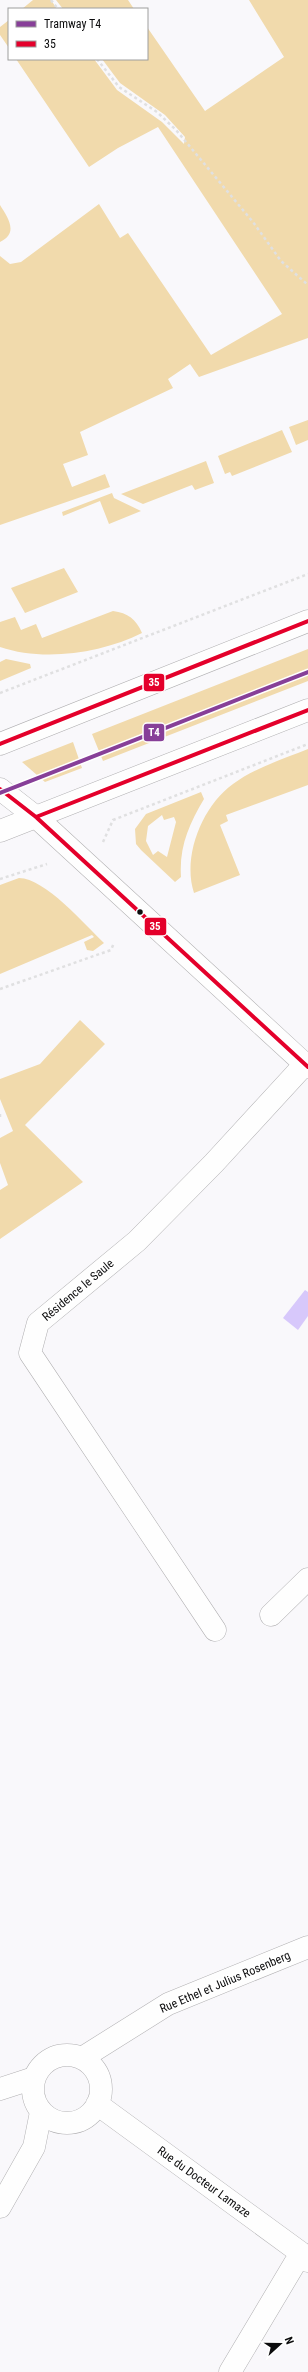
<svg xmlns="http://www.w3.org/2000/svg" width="308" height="2372" font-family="'Roboto Condensed',sans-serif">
<rect width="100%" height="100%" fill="#f9f8fb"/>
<path fill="#f1daac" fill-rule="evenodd" d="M33,0H51L57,9H22Z
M56,0H128L134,9H63Z
M249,0H308V338L199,377L190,364L168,379L173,388L80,432L88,455L63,464L72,487L105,474L110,487L0,525V256L10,264L21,262L99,204L120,238L128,233L211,355L282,314L158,127L118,148L89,167L16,59H94L117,90L162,122L184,144L185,137L165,115L120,83L102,59H147V27L205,111L284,57Z
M9,20V48L0,35V27Z
M0,205C8,218 19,233 0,242Z
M308,420V440L296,445L289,427Z
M282,430L292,452L232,476L230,472L225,474L218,456Z
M206,461L214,483L195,490L192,485L143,504L121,494Z
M112,493L114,498L141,511L109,524L100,501L63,516L62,512Z
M64,568L78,592L25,613L11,588Z
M113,611C128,613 136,619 142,633C102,653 44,662 0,647V622L15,617L21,630L36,624L42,638Z
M308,649V681L103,761L92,734Z
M6,659L30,664L31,668L0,681V662Z
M73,742L82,768L45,782L22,762Z
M308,749V785L226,815L228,821L220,825L240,875L194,893C182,857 202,806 233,784C255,768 283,759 308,749Z
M201,792L204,799C189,824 179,847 181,877L175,882L141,850L136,844L135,829L146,814ZM162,815L164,820L174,817L176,822L167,857L158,851L153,855L146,841L148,826Z
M19,878C45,878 85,925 104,943L93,951L87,950L84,942L94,937L92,935L0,974V885Z
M80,1020L105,1044L25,1125L83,1182L0,1239V1190L8,1185L0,1163V1138L13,1131L0,1099V1079L40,1064Z"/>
<path fill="#d7c8fb" d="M305,1290L308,1292V1316L298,1330L283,1318Z"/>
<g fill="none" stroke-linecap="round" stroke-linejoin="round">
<g stroke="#b1b0b2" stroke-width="23">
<path id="minor" d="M0,789L36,817L308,1067
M271,1615L308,1579
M215,1630L30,1353L38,1323L137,1241L214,1163L305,1064
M33 2089a34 34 0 1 1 68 0a34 34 0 1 1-68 0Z
M82,2058L168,2004L308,1947
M0,2089L34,2078
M97,2104L301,2253L308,2261
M0,2207L34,2147L41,2112
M230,2372L301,2253"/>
</g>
<g stroke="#b1b0b2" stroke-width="23">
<path id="major" d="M0,744L308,621
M0,831L308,710"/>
</g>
<path stroke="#e0e0e1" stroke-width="2.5" stroke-dasharray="3 3" stroke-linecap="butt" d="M51,0L58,9
M97,59L119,87L157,112L176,130L253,222L281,261L308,285
M0,693L308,574
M103,842L113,820L308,744
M0,879L47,864
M0,989L111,950L114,943
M0,1114V1119"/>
<use href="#minor" stroke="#fefefe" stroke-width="22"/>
<use href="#major" stroke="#fefefe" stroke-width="22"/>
<g stroke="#fff" stroke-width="7">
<path id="bus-1" d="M0,744L308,621
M0,789L36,817L308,1067
M36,817L308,710"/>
</g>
<use href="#bus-1" stroke="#e4002b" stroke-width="4"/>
<g stroke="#fff" stroke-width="7">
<path id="tram-1" d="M0,793L308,672"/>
</g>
<use href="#tram-1" stroke="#873f98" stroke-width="4"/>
</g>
<circle fill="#0c0c0d" stroke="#fff" stroke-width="1.5" cx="140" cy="912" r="3.5"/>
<g text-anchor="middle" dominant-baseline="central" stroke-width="4" stroke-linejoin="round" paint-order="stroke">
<g font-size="12" fill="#0c0c0d" stroke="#fff">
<text transform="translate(78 1290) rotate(-40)">Résidence le Saule</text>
<text transform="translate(225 1982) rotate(-23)">Rue Ethel et Julius Rosenberg</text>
<text transform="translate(204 2182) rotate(36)">Rue du Docteur Lamaze</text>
</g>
</g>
<g stroke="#fff" stroke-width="1.5">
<rect x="143" y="673" width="22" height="19" rx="4" fill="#e4002b"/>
<rect x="143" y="723" width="22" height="19" rx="4" fill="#873f98"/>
<rect x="144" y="917" width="23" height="19" rx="4" fill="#e4002b"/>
</g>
<g font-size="11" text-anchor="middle" font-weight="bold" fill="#fff">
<text x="154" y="686">35</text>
<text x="154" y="736">T4</text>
<text x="155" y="930">35</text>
</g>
<rect x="8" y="8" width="140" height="52" fill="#ffffff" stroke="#9e9e9e"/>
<rect x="16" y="21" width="20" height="6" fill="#873f98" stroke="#9e9e9e"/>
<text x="44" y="28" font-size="12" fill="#0c0c0d">Tramway T4</text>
<rect x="16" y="41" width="20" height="6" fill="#e4002b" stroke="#9e9e9e"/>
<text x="44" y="48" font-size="12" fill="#0c0c0d">35</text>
<g transform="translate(280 2344) rotate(69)" stroke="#ffffff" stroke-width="3" paint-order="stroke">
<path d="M0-3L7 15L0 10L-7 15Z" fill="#0c0c0d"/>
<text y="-6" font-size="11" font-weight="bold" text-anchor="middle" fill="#0c0c0d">N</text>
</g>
</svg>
